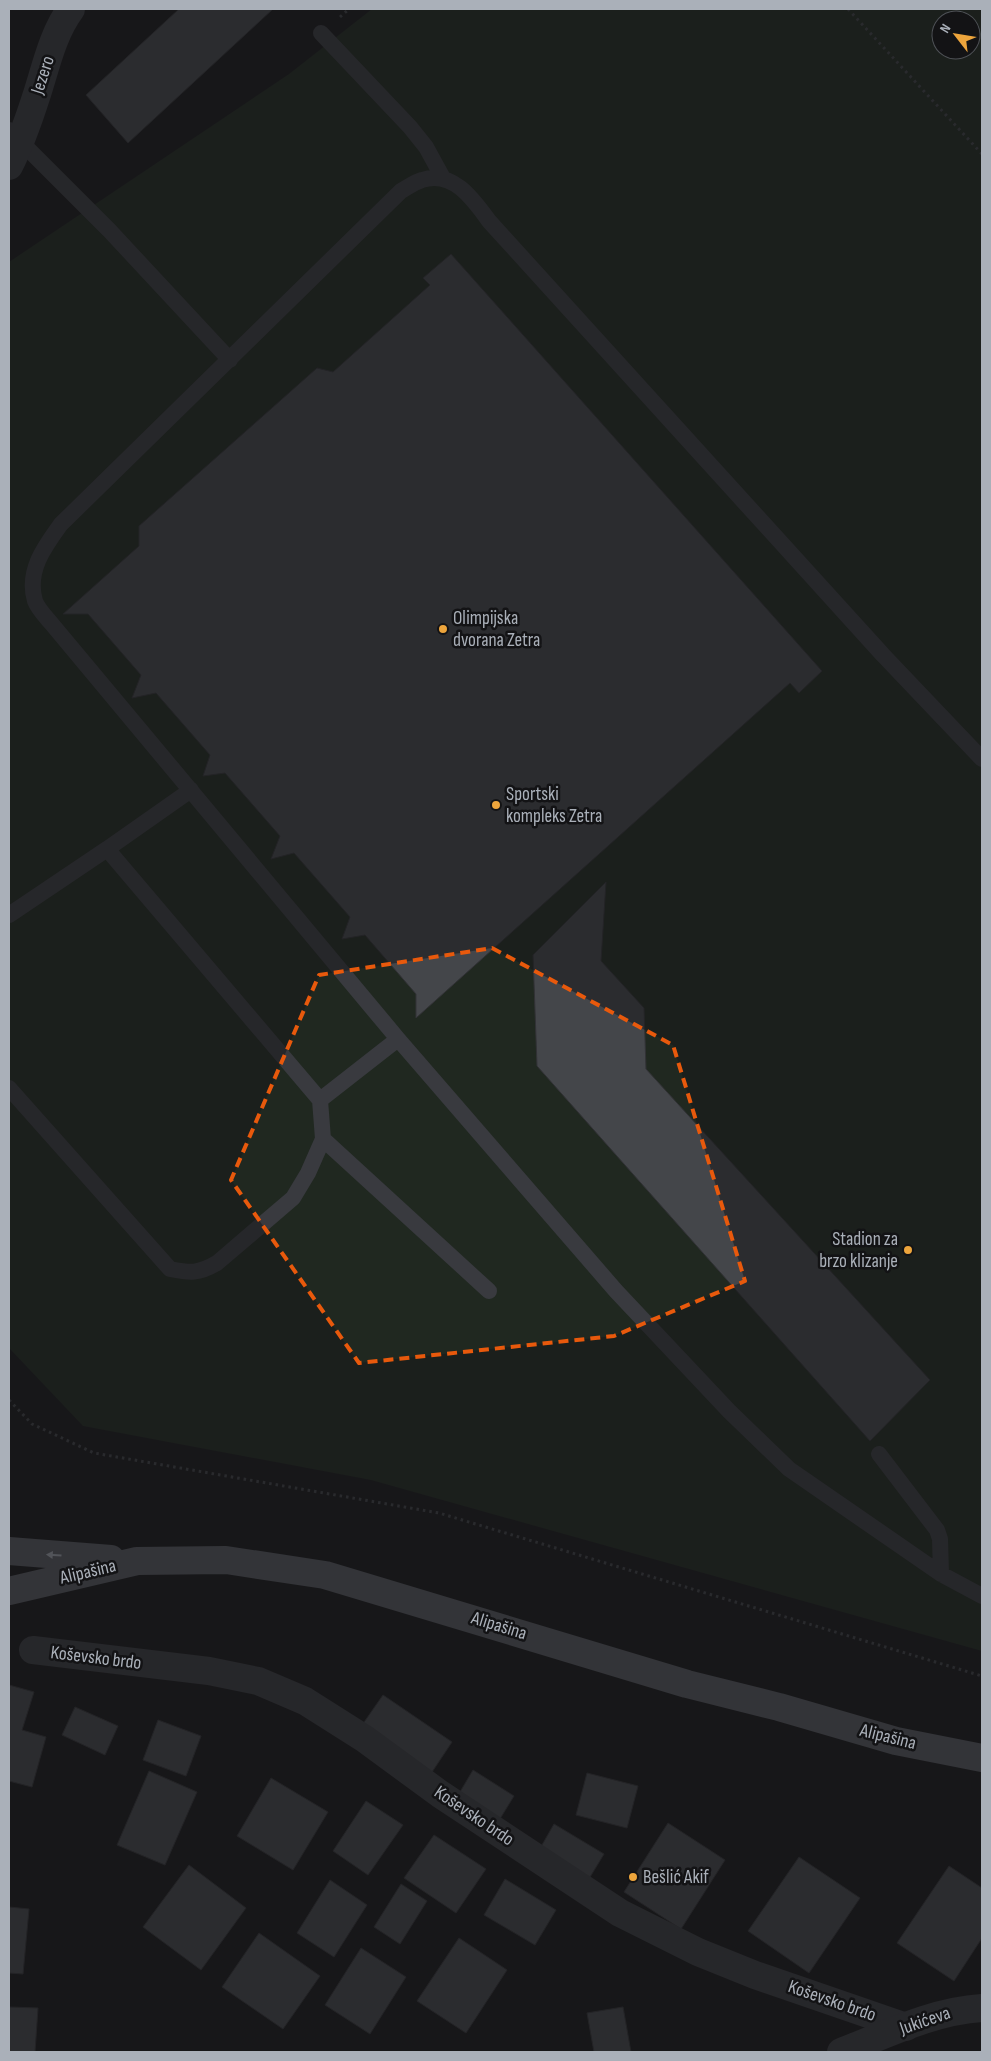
<svg xmlns="http://www.w3.org/2000/svg" width="991" height="2061" font-family="'Sofia Sans Condensed',sans-serif">
<rect width="100%" height="100%" fill="#18181a"/>
<path fill="#202820" fill-rule="evenodd" d="M372,9H982V1651L371,1480L83,1426L9,1348V262L289,74ZM941,20H971V50H941Z"/>
<path fill="#44464a" stroke="#323236" d="M179,9H273L128,143L86,95Z
M451,254L822,671L799,693L790,683L416,1018V994L365,935L342,939L350,917L294,853L271,859L280,836L225,773L203,776L210,755L156,693L132,698L141,675L88,614H63L139,546V526L317,368L333,372L430,285L423,278Z
M606,882L601,961L644,1008L646,1069L930,1380L870,1441L537,1066L533,955Z
M9,1685L34,1692L22,1730L46,1737L32,1787L9,1781Z
M383,1695L452,1742L430,1775L360,1728Z
M75,1707L118,1726L105,1755L62,1735Z
M158,1720L201,1736L186,1776L143,1760Z
M473,1770L514,1796L498,1822L457,1797Z
M149,1771L197,1792L165,1865L117,1845Z
M587,1773L638,1786L627,1828L576,1815Z
M271,1778L328,1812L293,1870L237,1836Z
M366,1801L403,1825L368,1875L333,1851Z
M668,1823L725,1860L681,1929L624,1892Z
M554,1824L604,1854L587,1882L538,1852Z
M434,1835L486,1869L456,1913L404,1878Z
M799,1857L860,1898L809,1973L748,1931Z
M189,1865L246,1908L201,1970L143,1927Z
M949,1866L982,1888V1938L954,1981L897,1943Z
M505,1879L556,1910L535,1945L484,1915Z
M330,1880L367,1905L334,1957L297,1933Z
M401,1884L427,1901L400,1944L374,1927Z
M9,1907L29,1909L23,1974L9,1973Z
M259,1933L320,1976L283,2029L222,1987Z
M459,1938L507,1970L466,2033L417,2001Z
M361,1948L406,1977L370,2034L325,2005Z
M9,2007L38,2008L35,2052H9Z
M623,2007L631,2052H594L587,2013Z"/>
<g fill="none" stroke-linecap="round" stroke-linejoin="round">
<path stroke="#3f4146" stroke-width="3" stroke-dasharray="2.5 4" stroke-linecap="butt" d="M848,9L982,154
M340,17L349,9
M9,1400L32,1424L94,1453L439,1513L982,1676"/>
<path stroke="#393a3f" stroke-width="16" d="M321,33L410,127L426,147L443,178
M9,130L109,230L230,360
M982,759L883,655L489,221C473,199 453,170 422,180C415,182 408,187 401,191L61,524C45,546 26,571 35,601C38,609 46,617 51,623L398,1039L616,1291L729,1411L789,1469L941,1574L982,1596
M191,790L107,849L320,1100L398,1039
M9,915L107,849
M9,1088L170,1269C191,1273 198,1274 217,1263L293,1198L308,1173L323,1139L320,1100
M323,1139L489,1291
M879,1454L937,1530L940,1539L941,1574"/>
<path stroke="#393a3f" stroke-width="28" d="M9,166C21,143 29,119 37,94C46,66 53,33 71,9
M33,1650L209,1671L258,1681L305,1701L365,1739L440,1794L620,1913L698,1952L755,1975L906,2027"/>
<path stroke="#393a3f" stroke-width="28" d="M841,2052C887,2034 933,2011 982,2008"/>
<path stroke="#55575e" stroke-width="28" d="M9,1551L111,1559
M9,1591L137,1561L226,1560L325,1575L687,1684L779,1707L896,1741L982,1758"/>
</g>
<defs><path id="oneway-solid" d="M-6-.8H1V-3.2L6.5 0L1 3.2V.8H-6Z" transform="scale(1.25)"/></defs>
<use fill="#999ea7" href="#oneway-solid" transform="translate(54 1555) rotate(-176)"/>
<path d="M0 0H991V2061H0ZM492,948L673,1045L745,1281L614,1336L359,1363L231,1180L319,975Z" fill="#18181a" fill-opacity=".55" fill-rule="evenodd"/>
<path fill="none" stroke="#e8590c" stroke-width="4" stroke-dasharray="10 6" stroke-linejoin="round" d="M492,948L673,1045L745,1281L614,1336L359,1363L231,1180L319,975Z"/>
<g fill="#eda53c" stroke="#131315" stroke-width="2">
<circle cx="443" cy="629" r="5"/>
<circle cx="496" cy="805" r="5"/>
<circle cx="908" cy="1250" r="5"/>
<circle cx="633" cy="1877" r="5"/>
</g>
<g text-anchor="middle" dominant-baseline="central" stroke-width="5" stroke-linejoin="round" paint-order="stroke">
<g font-size="19" fill="#aab0b9" stroke="#131315">
<text transform="translate(43 75) rotate(-72)">Jezero</text>
<text transform="translate(88 1572) rotate(-13)">Alipašina</text>
<text transform="translate(499 1626) rotate(17)">Alipašina</text>
<text transform="translate(96 1658) rotate(7)">Koševsko brdo</text>
<text transform="translate(888 1737) rotate(14)">Alipašina</text>
<text transform="translate(474 1816) rotate(34)">Koševsko brdo</text>
<text transform="translate(832 2001) rotate(19)">Koševsko brdo</text>
<text transform="translate(925 2021) rotate(-19)">Jukićeva</text>
</g>
<g font-size="19" fill="#aab0b9" stroke="#131315" text-anchor="start">
<text x="453" y="618">Olimpijska<tspan x="453" dy="22">dvorana Zetra</tspan></text>
<text x="506" y="794">Sportski<tspan x="506" dy="22">kompleks Zetra</tspan></text>
<text x="898" y="1239" text-anchor="end">Stadion za<tspan x="898" dy="22">brzo klizanje</tspan></text>
<text x="643" y="1877">Bešlić Akif</text>
</g>
</g>
<rect width="991" height="2061" fill="none" stroke="#aab0b9" stroke-width="20"/>
<g transform="translate(956 35) rotate(301)"><circle r="24" fill="#131315" stroke="#4f5257"/>
<path d="M0-4L9 19L0 12L-9 19Z" fill="#eda53c"/>
<text y="-8" font-size="14" font-weight="bold" text-anchor="middle" fill="#aab0b9">N</text>
</g>
</svg>
